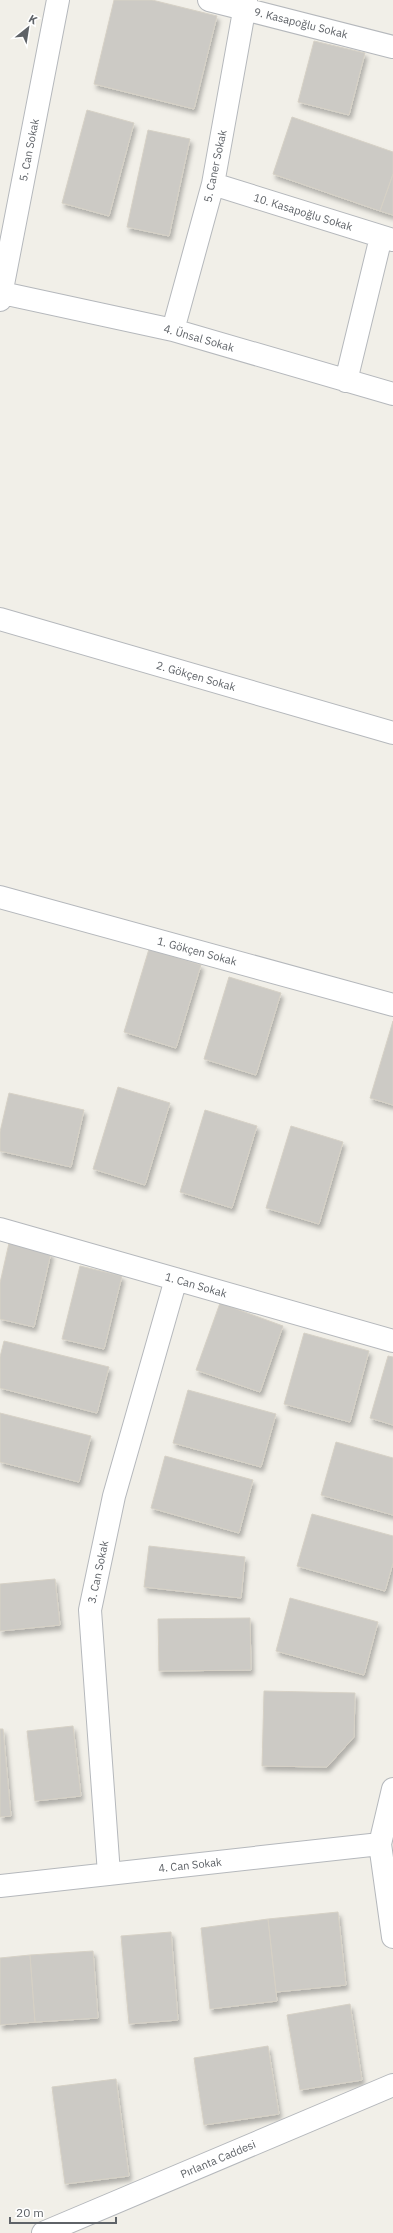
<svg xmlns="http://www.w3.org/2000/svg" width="393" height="2233" font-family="'IBM Plex Sans',sans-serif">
<defs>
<filter id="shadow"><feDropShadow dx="2.5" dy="4.5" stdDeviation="2" flood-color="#0004"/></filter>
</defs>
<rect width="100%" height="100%" fill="#f1efe8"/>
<path fill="#cccac5" stroke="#d6d1c6" filter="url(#shadow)" d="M114,0H152L217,16L194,109L94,84Z
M314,41L365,53L349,115L298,102Z
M87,110L134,123L109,216L62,203Z
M292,117L393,152V174L380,211L273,174Z
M148,130L190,139L169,236L127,227Z
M393,174V215L380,211Z
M149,949L201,965L176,1048L124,1032Z
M229,977L281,993L256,1075L204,1059Z
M393,1021V1105L370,1098Z
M118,1087L170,1103L145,1185L93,1169Z
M9,1093L84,1110L71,1167L0,1151V1132Z
M205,1110L257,1126L232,1208L180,1192Z
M291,1126L343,1142L319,1224L266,1208Z
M9,1243L51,1253L34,1327L0,1319V1283Z
M80,1266L122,1276L104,1349L62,1339Z
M220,1303L283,1326L260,1392L196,1370Z
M304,1333L369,1351L350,1422L284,1404Z
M4,1341L109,1367L97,1413L0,1388V1357Z
M388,1356L393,1357V1425L370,1418Z
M188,1390L276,1414L261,1467L173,1443Z
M0,1413L91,1436L79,1482L0,1462Z
M336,1442L393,1458V1515L321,1495Z
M165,1456L253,1480L239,1533L151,1508Z
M312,1514L393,1536V1563L385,1591L297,1566Z
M149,1546L245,1557L241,1598L144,1587Z
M55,1579L60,1625L0,1631V1584Z
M290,1598L378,1622L364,1675L276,1651Z
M250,1618L251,1670L159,1671L158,1619Z
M264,1691L355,1693L354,1737L327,1767L262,1766Z
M73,1726L81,1796L35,1801L27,1731Z
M0,1729H3L11,1816L0,1817Z
M338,1912L346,1985L276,1992L268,1919Z
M268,1919L277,2001L210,2009L201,1928Z
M171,1932L178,2020L129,2024L121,1936Z
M93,1951L98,2018L35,2022L30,1955Z
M30,1955L35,2022L0,2025V1958Z
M350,2004L362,2080L300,2090L287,2015Z
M268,2046L279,2114L204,2125L194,2058Z
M116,2079L129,2176L65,2184L52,2087Z"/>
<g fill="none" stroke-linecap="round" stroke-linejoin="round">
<g stroke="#b5b8bc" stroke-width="24">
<path id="minor" d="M209,0L393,47
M213,184L393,240
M2,293L173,330L393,394
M0,300L58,0
M173,330L213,184L246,0
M346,381L381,237
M0,619L393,733
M0,897L393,1005
M0,1229L393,1341
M393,1789L380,1844L393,1937
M109,1874L90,1610L114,1496L176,1279
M0,1886L380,1844
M43,2233L393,2085"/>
</g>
<use href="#minor" stroke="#fff" stroke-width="22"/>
</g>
<g text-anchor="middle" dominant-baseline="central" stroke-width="3" stroke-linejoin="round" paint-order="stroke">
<g font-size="11" fill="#5f6368" stroke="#fff">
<text transform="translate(301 23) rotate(14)">9. Kasapoğlu Sokak</text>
<text transform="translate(29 150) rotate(-79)">5. Can Sokak</text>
<text transform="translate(215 166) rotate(-78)">5. Caner Sokak</text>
<text transform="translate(303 212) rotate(17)">10. Kasapoğlu Sokak</text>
<text transform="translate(199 338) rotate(16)">4. Ünsal Sokak</text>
<text transform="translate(196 676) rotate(16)">2. Gökçen Sokak</text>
<text transform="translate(197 951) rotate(15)">1. Gökçen Sokak</text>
<text transform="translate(196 1285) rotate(16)">1. Can Sokak</text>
<text transform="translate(98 1572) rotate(-78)">3. Can Sokak</text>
<text transform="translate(190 1865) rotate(-6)">4. Can Sokak</text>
<text transform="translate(218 2159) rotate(-23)">Pırlanta Caddesi</text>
</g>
</g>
<g transform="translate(28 28) rotate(30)" stroke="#ffffff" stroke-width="3" paint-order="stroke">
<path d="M0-3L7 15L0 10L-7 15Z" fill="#5f6368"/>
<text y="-6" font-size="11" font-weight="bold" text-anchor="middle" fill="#5f6368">K</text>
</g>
<path d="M10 2217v6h106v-6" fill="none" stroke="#5f6368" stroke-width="2"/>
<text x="16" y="2217" font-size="12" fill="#5f6368" stroke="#ffffff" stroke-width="3" paint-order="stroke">20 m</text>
</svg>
